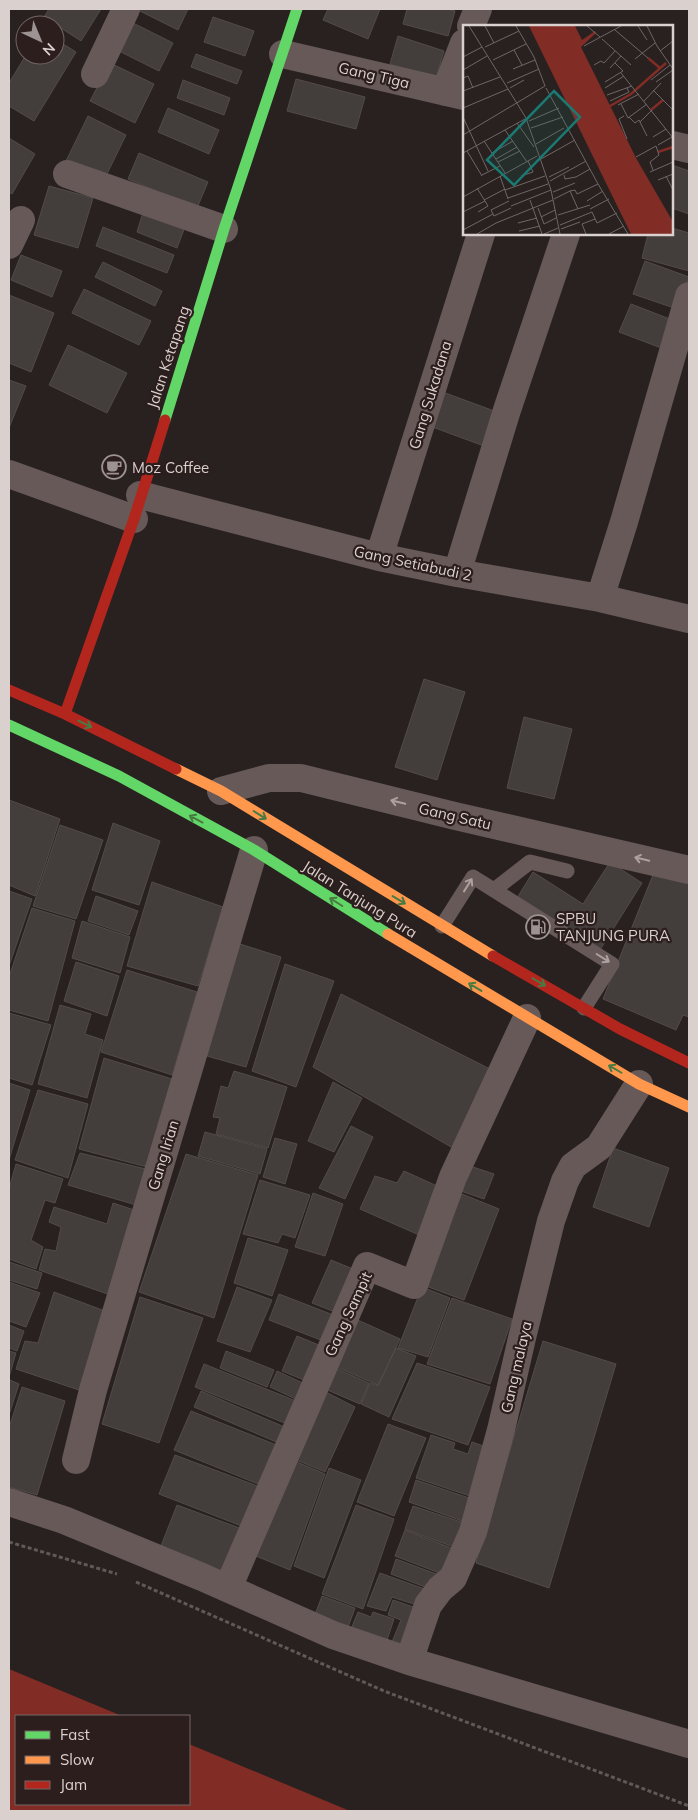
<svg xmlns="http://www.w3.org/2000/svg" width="698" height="1820" font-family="Mulish,sans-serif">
<rect width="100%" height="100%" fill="#282120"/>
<path fill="#812c25" d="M9,1669L122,1716H16V1804H189V1744L350,1811H9Z"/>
<path fill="#433d3c" stroke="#524b4a" d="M49,9H101L81,41L44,17Z
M139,9H188L178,30L138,10Z
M328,9H380L368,39L323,20Z
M407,9H446L455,11L448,36L403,24Z
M213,17L254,31L245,56L204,42Z
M131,22L173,43L159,71L117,50Z
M398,36L444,51L436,78L390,64Z
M55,39L76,52L34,121L9,106V83L26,55H55Z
M196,54L242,71L237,84L191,67Z
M110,63L154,84L135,123L90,101Z
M296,79L365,97L356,129L287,111Z
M183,80L230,98L224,115L177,98Z
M168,108L219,130L209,154L158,132Z
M88,116L126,135L104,180L66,161Z
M9,138L35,154L12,194L9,192Z
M139,153L208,182L197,208L128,179Z
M672,165L689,171V214L672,208Z
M49,186L93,198L78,248L34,235Z
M145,206L186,224L177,248L137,232Z
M103,227L174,255L167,273L96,246Z
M672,228L689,233V271L642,258L648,234H672Z
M21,255L62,271L52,297L11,280Z
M645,261L689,277L677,309L633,294Z
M103,262L162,291L155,306L95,277Z
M84,289L151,321L139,345L72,313Z
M9,295L54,313L31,372L9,363Z
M631,304L675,321L664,349L619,332Z
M68,345L127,373L107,413L49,385Z
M9,380L26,386L9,428Z
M440,391L497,412L484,446L427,425Z
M424,679L465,692L437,780L395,767Z
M524,717L572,729L554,799L507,788Z
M9,800L60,819L35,896L9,885Z
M113,823L160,841L139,905L92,890Z
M60,825L103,840L76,919L33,906Z
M610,862L642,883L600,950L517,898L533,872L583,904Z
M655,870L689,879V1017L683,1015L676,1030L603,999Z
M152,882L223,907L198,986L127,966Z
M9,891L32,899L9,966Z
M96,896L138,911L129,935L88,921Z
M32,908L75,921L48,1021L9,1010V977Z
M82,921L130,937L120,973L72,958Z
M240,944L281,957L246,1067L207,1056Z
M76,962L119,976L107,1016L64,1001Z
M285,964L334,981L296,1087L252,1071Z
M127,970L197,992L172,1075L101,1052Z
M341,994L494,1071L458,1151L313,1067Z
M60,1005L91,1014L85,1034L103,1040L87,1098L38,1084Z
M9,1013L51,1025L32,1085L9,1078Z
M104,1058L172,1079L147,1167L79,1149Z
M234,1071L287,1087L268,1148L216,1134L220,1118L213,1117L221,1086L228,1088Z
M333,1082L362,1098L334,1152L308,1141Z
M9,1083L30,1090L9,1160Z
M38,1090L88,1104L68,1178L15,1160Z
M351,1126L373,1137L345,1199L319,1188Z
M205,1132L267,1149L260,1174L198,1156Z
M275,1138L297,1144L285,1184L263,1177Z
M613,1148L669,1168L649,1227L593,1207Z
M80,1153L154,1171L143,1207L68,1185Z
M186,1154L258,1175L214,1318L139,1292Z
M16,1164L63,1179L55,1203L45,1200L31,1240L43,1247L36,1269L9,1259V1189Z
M467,1165L494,1174L484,1199L458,1190Z
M404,1171L446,1190L426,1238L360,1209L375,1176L397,1183Z
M260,1180L310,1195L295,1238L282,1234L278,1243L243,1234Z
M313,1193L343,1204L325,1256L295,1247Z
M462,1194L499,1209L464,1300L423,1285Z
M113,1203L143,1213L116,1297L39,1270L45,1249L56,1251L61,1227L49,1222L54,1207L107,1224Z
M248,1238L288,1250L272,1296L234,1283Z
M331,1260L358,1271L340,1314L312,1303Z
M9,1262L42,1273L37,1289L9,1280Z
M9,1282L40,1293L26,1327L9,1321Z
M237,1287L272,1300L250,1352L217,1341Z
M422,1287L450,1298L428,1357L398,1348Z
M54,1292L105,1311L79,1390L16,1369L25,1341L38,1343Z
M279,1294L336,1316L326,1342L269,1320Z
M140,1297L203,1318L159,1443L102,1424Z
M452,1298L512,1319L490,1384L427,1364Z
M351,1317L400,1339L378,1385L327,1363Z
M9,1325L24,1331L17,1351L9,1348Z
M297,1336L326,1348L311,1383L282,1371Z
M543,1341L616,1364L549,1588L476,1563Z
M396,1348L416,1356L389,1417L361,1404L370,1383L378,1386Z
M9,1351L16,1353L9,1377Z
M226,1351L274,1370L267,1387L220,1368Z
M417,1363L490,1387L468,1445L392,1419Z
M204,1364L296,1401L287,1424L195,1387Z
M326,1364L369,1383L360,1404L318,1386Z
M277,1371L307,1385L300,1401L270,1387Z
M10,1380L19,1384L9,1415V1383Z
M22,1387L65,1401L37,1495L9,1487V1428Z
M318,1388L355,1407L325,1472L287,1456Z
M201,1391L287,1428L281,1444L194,1407Z
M191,1411L279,1446L263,1486L174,1450Z
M388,1424L426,1438L394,1516L357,1502Z
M431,1435L455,1443L453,1449L468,1454L472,1442L492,1449L476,1498L416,1478Z
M175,1455L260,1487L244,1527L159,1494Z
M290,1459L325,1474L290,1570L251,1554Z
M329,1468L361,1480L324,1578L294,1566Z
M416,1480L475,1500L468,1523L409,1502Z
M177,1505L245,1530L227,1577L159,1551Z
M356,1505L394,1519L363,1609L322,1594Z
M413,1506L467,1524L459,1549L405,1529Z
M405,1530L459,1551L450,1577L395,1556Z
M396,1559L439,1575L433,1590L391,1574Z
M380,1573L433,1592L426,1608L392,1597L386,1611L367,1606Z
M322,1596L355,1608L346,1633L313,1620Z
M393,1600L425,1611L411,1654L390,1647L401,1620L388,1615Z
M358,1612L371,1617L373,1612L394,1619L385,1646L349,1634Z"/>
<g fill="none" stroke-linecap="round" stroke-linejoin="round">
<path stroke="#625856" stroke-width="3" stroke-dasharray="4 2.5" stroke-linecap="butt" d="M9,1542L117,1574
M136,1582L384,1691L689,1806"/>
<path stroke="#665957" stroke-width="15" d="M494,890L530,862L567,871
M442,926L473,877L612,964L584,1008"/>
<path stroke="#665957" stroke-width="28" d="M471,26L478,9
M283,54L464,96
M95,74L126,9
M445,92L464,43
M672,145L689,149
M67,174L224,229
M9,245L21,220
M9,474L134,519
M140,495L379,557L457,573L600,598L689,619
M379,557L481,234
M457,573L507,410L566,234
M600,598L624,522L689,296
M221,791L269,778H301L455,816L689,870
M76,1460L93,1390L254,850
M9,1502L64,1520L202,1577L333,1635L409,1661L689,1744
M228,1588L367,1266L414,1285L453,1177L527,1018
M409,1661L428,1605L440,1589L453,1578L473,1532L501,1430L522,1338L551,1221L565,1181L573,1166L599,1147L639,1084"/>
<path stroke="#63d668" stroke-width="11" d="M165,420L224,229L297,9
M9,725L119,776L254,850L388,934"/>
<path stroke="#ff974d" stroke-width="11" d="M176,769L221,791L493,956
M388,934L639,1084L689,1107"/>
<path stroke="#b3261e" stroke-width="11" d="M9,690L65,714L176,769
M65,714L134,519L165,420
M493,956L620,1029L689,1063"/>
</g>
<defs><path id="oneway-shaft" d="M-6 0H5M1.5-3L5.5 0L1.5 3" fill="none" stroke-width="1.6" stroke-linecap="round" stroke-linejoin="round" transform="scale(1.25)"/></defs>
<g stroke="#487a42">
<use href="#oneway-shaft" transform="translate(85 724) rotate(26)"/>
<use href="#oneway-shaft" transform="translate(260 815) rotate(32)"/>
<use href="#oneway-shaft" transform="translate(196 819) rotate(-152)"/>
<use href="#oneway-shaft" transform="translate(399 900) rotate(31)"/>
<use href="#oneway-shaft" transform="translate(336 902) rotate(-148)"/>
<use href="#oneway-shaft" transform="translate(539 982) rotate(30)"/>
<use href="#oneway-shaft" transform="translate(475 987) rotate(-149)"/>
<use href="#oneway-shaft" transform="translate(615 1069) rotate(-150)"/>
</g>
<g stroke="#aca19f">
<use href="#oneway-shaft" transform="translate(398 802) rotate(-166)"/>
<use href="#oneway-shaft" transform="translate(642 859) rotate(-167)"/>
<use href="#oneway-shaft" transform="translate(468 885) rotate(-58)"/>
<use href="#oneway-shaft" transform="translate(603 958) rotate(32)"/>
</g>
<defs>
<g id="cafe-ring" transform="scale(1.25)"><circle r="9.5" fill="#2c1e1c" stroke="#9c9392" stroke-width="1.5"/><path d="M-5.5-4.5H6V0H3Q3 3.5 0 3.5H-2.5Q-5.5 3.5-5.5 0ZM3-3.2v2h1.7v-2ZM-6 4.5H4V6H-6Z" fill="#9c9392"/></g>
<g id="fuel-ring" transform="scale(1.25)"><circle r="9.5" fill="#2c1e1c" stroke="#9c9392" stroke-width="1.5"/><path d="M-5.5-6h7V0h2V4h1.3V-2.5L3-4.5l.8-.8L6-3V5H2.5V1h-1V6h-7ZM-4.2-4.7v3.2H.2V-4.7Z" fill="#9c9392"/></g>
</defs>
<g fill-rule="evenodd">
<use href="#cafe-ring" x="114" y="467"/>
<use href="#fuel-ring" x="538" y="927"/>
</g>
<g text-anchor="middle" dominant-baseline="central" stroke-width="4.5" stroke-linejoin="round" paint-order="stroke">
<g font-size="15" fill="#dad1cf" stroke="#2c1e1c">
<text transform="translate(374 75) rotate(13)">Gang Tiga</text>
<text transform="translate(168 357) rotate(-72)">Jalan Ketapang</text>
<text transform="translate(430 395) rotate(-73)">Gang Sukadana</text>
<text transform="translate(413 563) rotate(12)">Gang Setiabudi 2</text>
<text transform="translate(455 816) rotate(13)">Gang Satu</text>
<text transform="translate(360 899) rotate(32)">Jalan Tanjung Pura</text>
<text transform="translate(163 1155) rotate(-73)">Gang Irian</text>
<text transform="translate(348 1314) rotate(-65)">Gang Sampit</text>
<text transform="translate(516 1367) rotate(-77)">Gang malaya</text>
</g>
<g font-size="15" fill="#dad1cf" stroke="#2c1e1c" text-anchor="start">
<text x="132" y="467">Moz Coffee</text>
<text x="556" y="918">SPBU<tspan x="556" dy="17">TANJUNG PURA</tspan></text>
</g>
</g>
<g transform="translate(463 25)">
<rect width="210" height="210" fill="#282120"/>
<path d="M66,1H112L119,15L132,6L133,8L118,22L173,133L210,197V209H168Z" fill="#812c25"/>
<path fill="none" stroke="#812c25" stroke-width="2.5" d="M185,33L197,43M147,81L168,69L203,38M188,85L200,75M195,127L210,122"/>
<path fill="none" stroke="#6f6766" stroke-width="1" d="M6,1L63,93L88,165L97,209M22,1L31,18M124,1L137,12M175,1L184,15M184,1L194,21L210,44M152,5L185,33M139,14L168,40M121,21L158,1M22,22L56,6M51,25L59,40M197,26L210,16M0,32L19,22M172,34L192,18M30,35L63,19M131,40L138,36L141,38L152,26M147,43L158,31M50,44L72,35M0,45L24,31M158,48L210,113M0,53L5,51L10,63M188,55L207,40M142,57L160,46L152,38M193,57L210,45M44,58L76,44M47,63L61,55M83,63L135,159M142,63L161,51M190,65L210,85M0,66L37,52M144,70L169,61M147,76L166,67L164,63M181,76L198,58M158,79L165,93L184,79M155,80L176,69M0,83L45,64M161,91L156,94L164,114M0,92L25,146M166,92L172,98L176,95L184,111M66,96L96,83M177,97L189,85M54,98L71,122M68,103L100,92M42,105L64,137M0,110L82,61L71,32L53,1M190,112L203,104M21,116L42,148M73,119L101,103M195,120L209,112M4,126L19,151M0,128L62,94M29,128L50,116M173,132L193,121L196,130L187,137L190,145M33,134L54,122M78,134L112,115M35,137L57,126M187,147L210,137M19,150L37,141M101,150L102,154L113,152L127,144M37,151L45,174M58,151L70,147L65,136M203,151L210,165M86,152L106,142M195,155L210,149M87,156L123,136M14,163L25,181L15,187M42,165L82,151M107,166L112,165L114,169L135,159L165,209M90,167L112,158M0,172L74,131M45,173L85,159M91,174L107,166L115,184M21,175L42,164M67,175L79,209M46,176L28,185L31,191L48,183M124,176L140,166M48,181L88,165M75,183L81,199L93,193M127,184L146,174M0,187L22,176M95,190L127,180M78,192L92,185M55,198L74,193M97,200L129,187L134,198L154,188M98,204L117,197M0,205L30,189M56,206L77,201M14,209L33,198L90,175M81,209L95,203M123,209L119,199L132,194M146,209L161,201"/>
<path fill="#197b73" fill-opacity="0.15" stroke="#197b73" stroke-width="2.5" d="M91,66L117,92L51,160L24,135Z"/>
<rect width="210" height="210" fill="none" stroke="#dad1cf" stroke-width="2.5"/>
</g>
<rect width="698" height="1820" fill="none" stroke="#dad1cf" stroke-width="20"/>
<rect x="15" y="1715" width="175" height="90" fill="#2c1e1c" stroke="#726664"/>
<rect x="25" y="1731" width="25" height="8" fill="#63d668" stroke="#726664"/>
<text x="60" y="1740" font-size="15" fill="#dad1cf">Fast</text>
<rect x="25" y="1756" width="25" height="8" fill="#ff974d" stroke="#726664"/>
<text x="60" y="1765" font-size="15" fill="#dad1cf">Slow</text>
<rect x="25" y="1781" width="25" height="8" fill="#b3261e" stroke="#726664"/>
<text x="60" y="1790" font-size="15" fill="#dad1cf">Jam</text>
<g transform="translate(40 40) rotate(136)"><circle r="24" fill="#2c1e1c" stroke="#726664"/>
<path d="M0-4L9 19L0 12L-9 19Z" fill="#9c9392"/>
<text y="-8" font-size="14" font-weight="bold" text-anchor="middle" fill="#dad1cf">N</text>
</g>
</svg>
